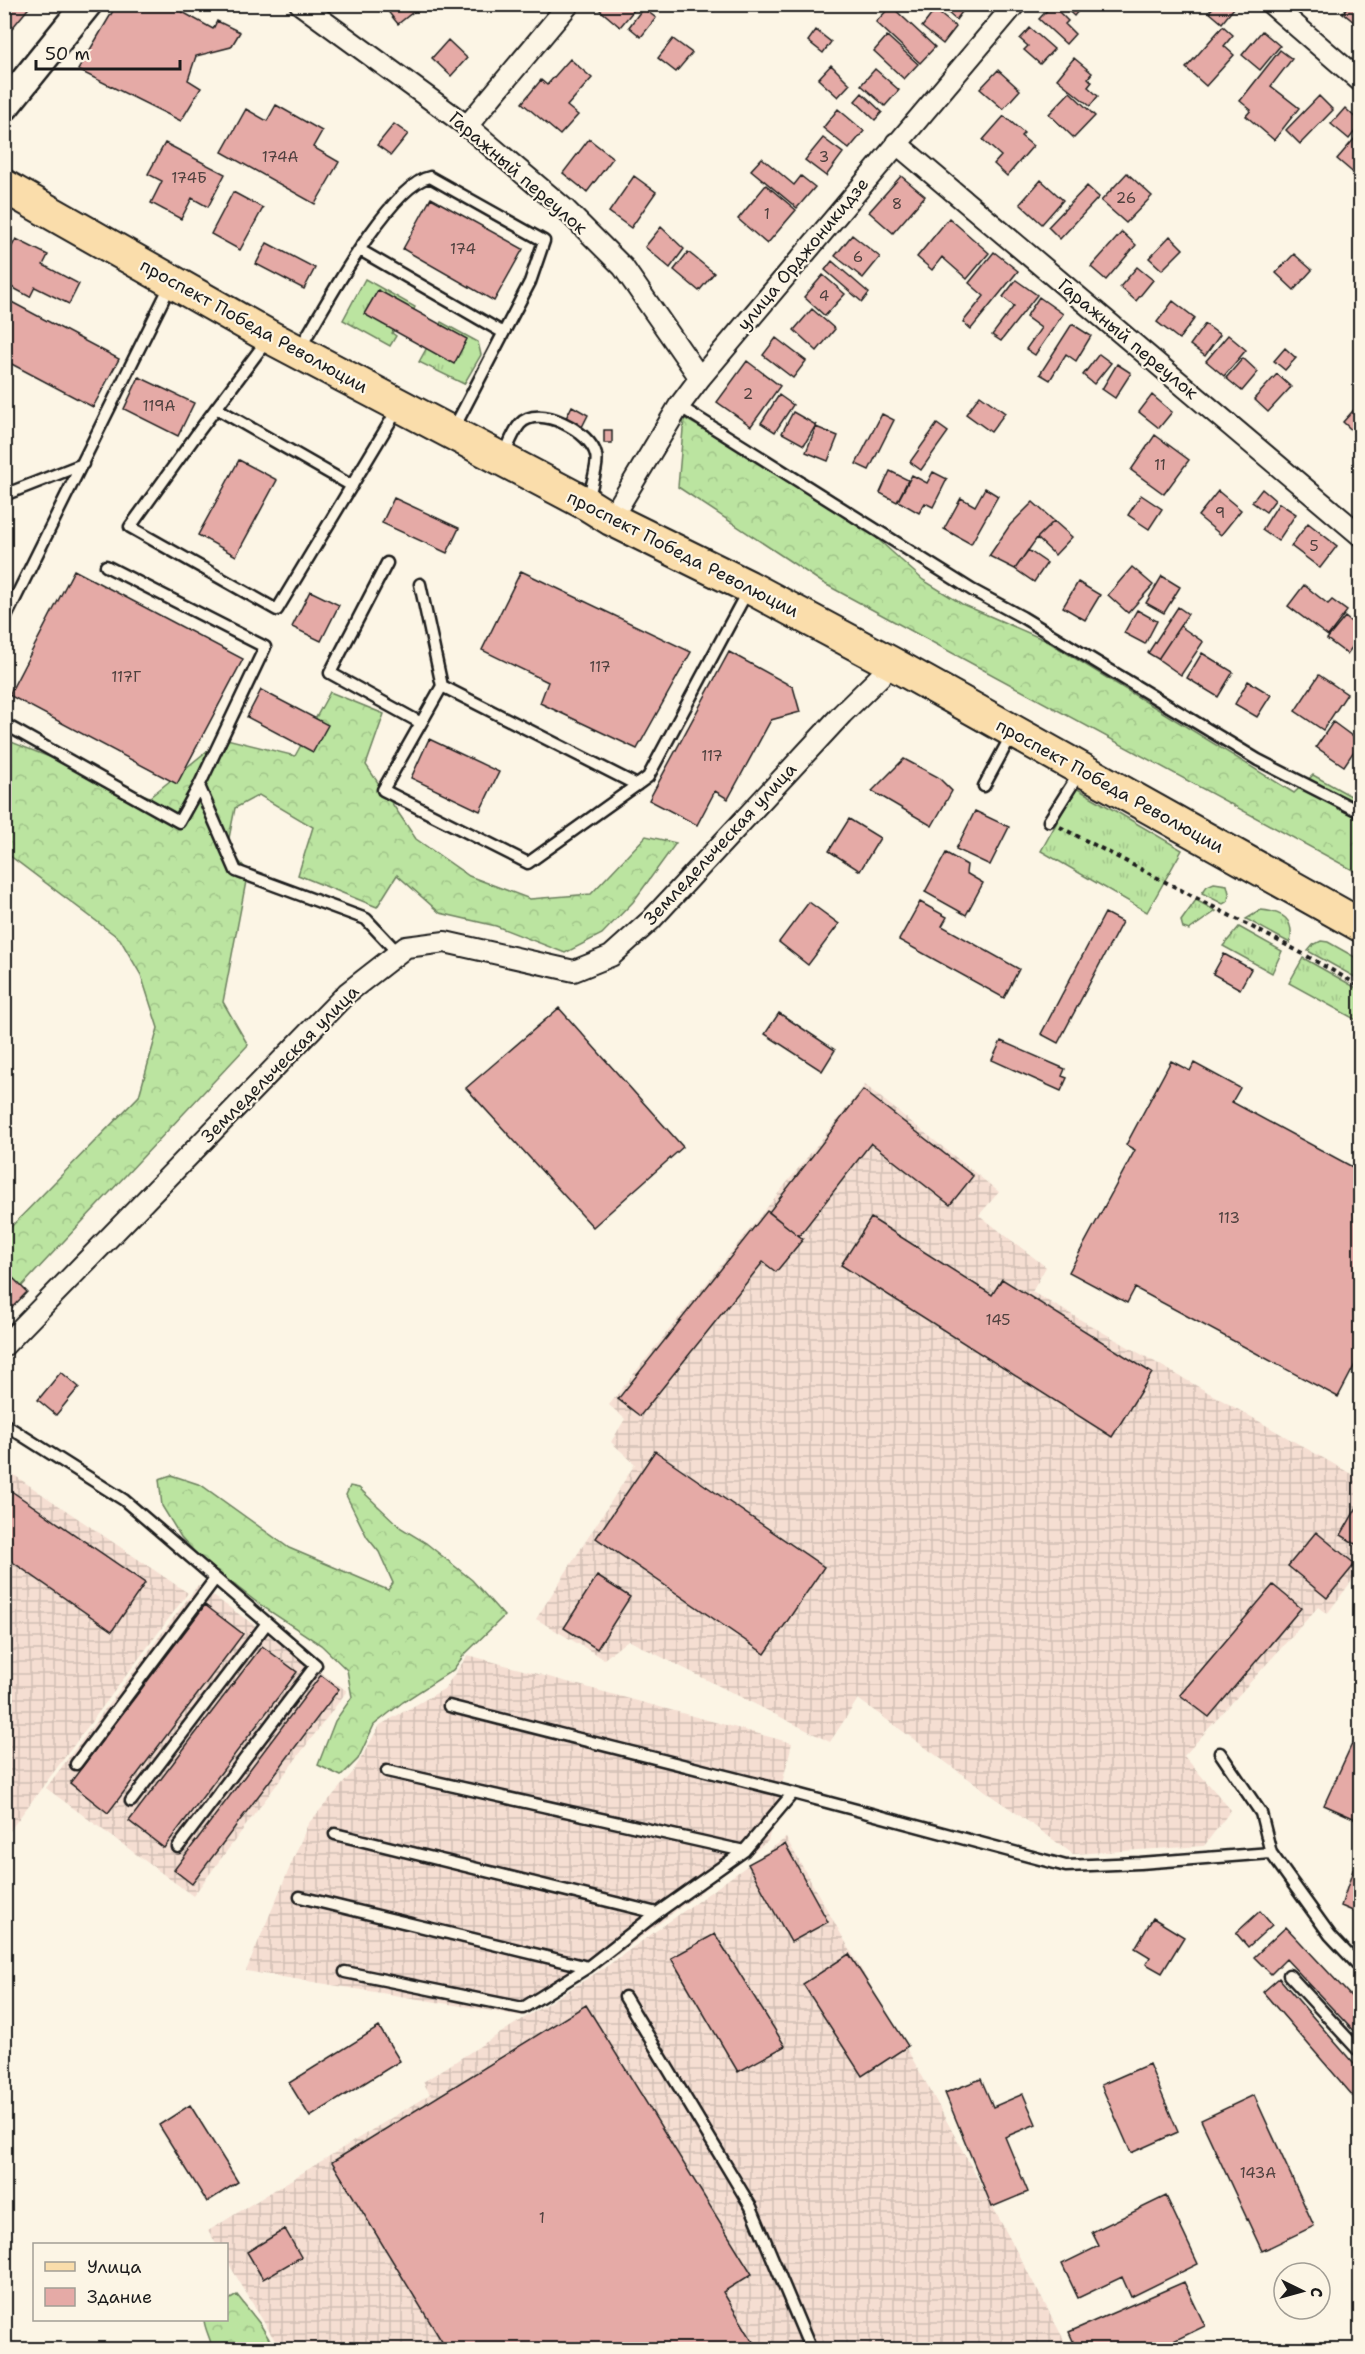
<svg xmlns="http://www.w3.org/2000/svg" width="1365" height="2354" font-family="'Shantell Sans',sans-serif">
<defs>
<pattern id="industrial-grid" width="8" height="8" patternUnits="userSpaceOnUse" patternTransform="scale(1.5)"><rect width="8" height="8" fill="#f5ded2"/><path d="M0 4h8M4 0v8" fill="none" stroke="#d1beb4"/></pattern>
<pattern id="grass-tufts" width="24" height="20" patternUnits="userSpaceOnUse" patternTransform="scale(1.5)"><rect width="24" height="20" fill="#bbe4a0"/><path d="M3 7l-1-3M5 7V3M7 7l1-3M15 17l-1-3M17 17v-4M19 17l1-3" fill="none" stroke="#a0c389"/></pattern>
<pattern id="forest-crowns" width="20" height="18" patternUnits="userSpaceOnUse" patternTransform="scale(1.5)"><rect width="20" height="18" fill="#bbe4a0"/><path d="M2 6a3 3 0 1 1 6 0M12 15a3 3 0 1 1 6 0" fill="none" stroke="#a0c389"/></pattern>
</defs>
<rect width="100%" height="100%" fill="#fcf5e5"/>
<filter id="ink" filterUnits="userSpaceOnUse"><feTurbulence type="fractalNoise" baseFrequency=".0167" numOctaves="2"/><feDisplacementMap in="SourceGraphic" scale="12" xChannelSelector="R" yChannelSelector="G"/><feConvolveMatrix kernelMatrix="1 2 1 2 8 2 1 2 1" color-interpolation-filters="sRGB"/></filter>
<g filter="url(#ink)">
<path fill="url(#industrial-grid)" d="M865,1085L999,1192L979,1215L1046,1267L1032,1292L1360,1479V1570L1327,1614L1318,1607L1184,1756L1231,1810L1204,1846L1073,1854L858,1699L830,1742L628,1640L604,1659L536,1619L635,1464L611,1442L625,1419L609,1405Z
M5,1469L188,1593L5,1837Z
M198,1585L347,1691L193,1896L46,1788Z
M468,1655L792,1743L768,1841L605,1964L523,2016L246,1971L308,1824L353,1772L380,1725L444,1689Z
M786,1838L929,2088L1069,2349H280L227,2261L226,2244H216L208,2231L430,2094L423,2082L607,1966Z"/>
<path fill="url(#grass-tufts)" stroke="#6c805e" stroke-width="1.5" d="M365,279L415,307L408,321L401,318L392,333L396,336L390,346L343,320Z
M441,322L478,342L481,355L464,384L419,362Z
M1076,788L1182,850L1147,912L1041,851Z
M1214,883L1227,885L1229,893L1228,901L1223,904L1202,893L1207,886Z
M1196,900L1216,911L1189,930L1183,928L1181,921Z
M1261,910C1283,912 1295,919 1290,943L1246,919Z
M1239,927L1282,951L1272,973L1223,946Z
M1321,941L1328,942L1360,960V980L1308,951L1313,945Z
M1303,958L1360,990V1022L1289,983Z"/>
<path fill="url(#forest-crowns)" stroke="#6c805e" stroke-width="1.5" d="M684,418L849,513L923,580L962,604L1047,641L1294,793L1313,775L1360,801V874L823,583L678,487Z
M330,692L384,714L366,765L416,839L469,876L530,899L591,894L646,836L676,843L633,902L602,934L565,953L496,926L440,913L397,875L377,907L298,875L313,827L259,795L235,808L227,848L248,871L223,1002L248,1045L19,1289L5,1269V1233L139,1096L158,1028L141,975L120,939L5,852L4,739L150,797L223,738L295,756Z
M171,1475L201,1485L289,1548L388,1590L393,1583L379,1552L367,1537L346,1495L350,1486L359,1488L401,1528L426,1543L472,1580L504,1616L464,1655L453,1670L403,1702L374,1725L358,1759L341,1776L318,1765L335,1721L352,1697L347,1670L321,1645L259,1604L201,1559L181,1537L162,1506L159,1479Z
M237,2295L260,2324L275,2349H212C211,2338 205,2331 204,2320H226L227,2301Z"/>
<path fill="#e5aaa6" stroke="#1c1c1c" stroke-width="1.5" d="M4,4H32L4,38Z
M117,4H168L213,29L217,21L240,32L231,47L196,56L188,80L201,88L181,121L78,70Z
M382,4H415L418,8L398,24Z
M593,4H639L620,27Z
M705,4H718L714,11Z
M938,4H968L956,20Z
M1061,4H1084L1074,16Z
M1180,4H1198L1191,13Z
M1216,4H1230L1234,8L1222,23L1209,12Z
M1349,4H1360V27L1343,13Z
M1052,5L1068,21L1065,24L1075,34L1066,44L1039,19Z
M891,6L935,47L920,63L876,22Z
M643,8L656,18L641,37L629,27Z
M935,10L956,27L943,44L922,27Z
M1223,26L1233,35L1224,46L1234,55L1206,86L1186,68Z
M1030,28L1054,49L1040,64L1024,50L1028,46L1020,39Z
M816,30L831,42L823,53L808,41Z
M1262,31L1280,46L1260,70L1242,55Z
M887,36L918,64L904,79L874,51Z
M673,39L692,53L676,72L658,58Z
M448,40L467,58L451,76L432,58Z
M1280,50L1292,59L1271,86L1299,108L1274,140L1246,116L1251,110L1240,101Z
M1074,58L1092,73L1088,78L1092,82L1088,87L1098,96L1090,106L1057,79Z
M570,59L592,78L567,106L578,115L560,135L522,103L541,80L547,85Z
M831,65L850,84L838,97L818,79Z
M875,69L899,90L885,106L861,85Z
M998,70L1020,90L1003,109L980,89Z
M1070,92L1095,116L1074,138L1049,114Z
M862,93L882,112L875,120L855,101Z
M1319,96L1333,110L1300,144L1286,130Z
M276,105L322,131L313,147L339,162L315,204L222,152L246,109L267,121Z
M1345,108L1360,122V125L1349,139L1331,124Z
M838,109L864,131L849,149L823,128Z
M1004,116L1024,133L1021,136L1033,146L1007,176L994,164L1001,156L983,140Z
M394,124L408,134L391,155L377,145Z
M823,138L843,153L826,176L805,160Z
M1355,138L1360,143V172L1357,176L1337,159Z
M589,139L613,158L587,192L563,173Z
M165,143L225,174L208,207L192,198L181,219L151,203L162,181L148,174Z
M762,158L794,185L801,176L815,187L797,208L751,170Z
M1127,173L1152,196L1126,223L1101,201Z
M634,176L656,192L631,228L609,212Z
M901,176L925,196L893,233L869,212Z
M1041,180L1063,200L1042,224L1020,204Z
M766,185L796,210L767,244L738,219Z
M1087,186L1099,197L1060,239L1048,227Z
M233,192L263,208L240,250L211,234Z
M431,198L523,249L494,301L403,249Z
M949,218L989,253L967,279L942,257L932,270L917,257Z
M661,227L684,249L670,268L645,247Z
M1122,232L1136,245L1106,280L1091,267Z
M852,235L880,257L863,278L835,256Z
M1170,236L1183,249L1162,270L1149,258Z
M16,239L48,255L43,265L79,284L69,304L35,287L30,297L4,283V261Z
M267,243L315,268L304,289L256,264Z
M688,252L714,273L699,291L674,270Z
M994,252L1018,271L971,329L963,322L984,296L969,283Z
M1294,254L1312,270L1294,290L1276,273Z
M832,261L869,293L862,302L825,270Z
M1137,267L1153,280L1136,301L1120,287Z
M823,275L845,294L825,316L804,297Z
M1016,280L1037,295L1001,341L992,335L1014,306L1003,297Z
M378,290L467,339L454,364L364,314Z
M1039,297L1063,314L1035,355L1026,349L1041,328L1026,317Z
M4,298L119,359L93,407L4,360Z
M1173,301L1195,318L1179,339L1157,322Z
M812,309L835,329L817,351L794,330Z
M1072,324L1091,336L1076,361L1066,354L1050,380L1040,374Z
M1205,324L1220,335L1205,356L1190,345Z
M1228,335L1246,350L1224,376L1206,361Z
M776,338L806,361L793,378L763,355Z
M1285,348L1296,358L1285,370L1274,361Z
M1099,354L1111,363L1094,384L1083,375Z
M1243,358L1258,372L1242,391L1226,378Z
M747,361L780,386L751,426L717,402Z
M1117,364L1131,373L1115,398L1102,389Z
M1277,374L1291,387L1268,412L1254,399Z
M139,377L194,403L178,436L124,409Z
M779,395L793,405L775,432L761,423Z
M980,395L1005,413L991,432L966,414Z
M1152,395L1172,412L1159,428L1139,412Z
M1360,403V438L1343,422Z
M572,406L588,415L581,429L565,420Z
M793,412L816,425L804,445L782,433Z
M882,414L894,420L869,470L856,464Z
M937,424L948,432L921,470L910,462Z
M816,427L838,436L828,461L806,452Z
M604,430H612V443H604Z
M1155,435L1189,460L1164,494L1131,470Z
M239,460L277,480L236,556L198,535Z
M890,471L908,480L897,502L880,493Z
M933,472L947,479L933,507L925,503L919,513L898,501L912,475L927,483Z
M985,488L998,496L971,544L944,529L961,498L975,506Z
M1262,489L1275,500L1266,512L1252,502Z
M1218,491L1241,510L1221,535L1198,516Z
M1141,495L1162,509L1149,529L1128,515Z
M394,498L459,528L447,553L382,523Z
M1033,502L1054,521L1037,538L1015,569L989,556L1010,525Z
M1279,503L1296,514L1278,541L1262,530Z
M1054,521L1072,537L1055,555L1037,538Z
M1308,523L1337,546L1320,568L1291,546Z
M1028,550L1047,563L1034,582L1015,569Z
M1132,567L1153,585L1128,613L1108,595Z
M74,570L243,659L177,784L9,695Z
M521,571L691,652L637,749L540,703L548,682L482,650Z
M1162,576L1180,587L1164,613L1146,603Z
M1078,582L1100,595L1085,620L1063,607Z
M1304,585L1328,604L1332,600L1347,611L1328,636L1288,606Z
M310,591L339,605L321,641L292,627Z
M1178,607L1188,614L1158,659L1148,653Z
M1137,610L1157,621L1145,644L1124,633Z
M1345,617L1360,629V637L1347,654L1327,639Z
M1180,626L1203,642L1181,675L1158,659Z
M729,652L793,687L800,712L771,720L728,799L715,791L697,825L649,800Z
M1202,653L1233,672L1218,697L1187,678Z
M1319,675L1347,694L1323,730L1295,711Z
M1248,681L1271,695L1257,717L1235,704Z
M261,690L328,725L313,752L247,717Z
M1333,722L1360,742L1344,766L1316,747Z
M429,739L499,772L480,811L411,778Z
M904,759L938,777L952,791L932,826L872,791Z
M1360,764V777L1354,772Z
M975,811L1009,827L990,865L956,849Z
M849,819L880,838L860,871L829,851Z
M946,853L967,865L966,873L983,883L966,915L925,892Z
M809,902L839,924L808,965L779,942Z
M920,902L947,917L942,926L1019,969L1004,998L899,940Z
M1105,913L1122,922L1058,1043L1041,1034Z
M1224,954L1251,969L1240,989L1213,974Z
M559,1008L683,1147L593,1227L466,1088Z
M779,1013L835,1050L822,1071L765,1034Z
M1001,1041L1065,1069L1062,1076L1067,1078L1061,1091L992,1060Z
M1171,1061L1190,1071L1194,1063L1240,1088L1232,1102L1360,1171V1355L1338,1397L1135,1288L1127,1303L1069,1272L1135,1150L1126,1145Z
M863,1090L973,1176L950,1205L871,1143L799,1236L769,1212Z
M767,1211L803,1239L776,1272L763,1262L640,1416L618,1399Z
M871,1218L992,1295L1002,1279L1152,1373L1112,1437L841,1265Z
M13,1278L27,1292L4,1316V1287Z
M61,1372L79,1387L56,1415L38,1400Z
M655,1451L824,1567L765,1654L596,1538Z
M4,1486L145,1583L112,1631L4,1556Z
M1360,1502V1547L1341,1535Z
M1316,1532L1355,1564L1327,1598L1288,1566Z
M597,1576L630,1597L597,1649L564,1628Z
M1273,1585L1301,1608L1209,1717L1180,1695Z
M205,1605L243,1634L108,1813L70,1783Z
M262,1646L297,1672L164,1848L129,1821Z
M321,1675L339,1689L192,1884L174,1870Z
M1352,1744L1360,1748V1821L1324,1805Z
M785,1844L828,1922L791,1942L748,1864Z
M1360,1849V1914L1341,1906Z
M1260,1911L1272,1925L1248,1947L1236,1933Z
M1153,1918L1184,1937L1162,1973L1146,1964L1150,1957L1135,1948Z
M1286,1927L1360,2006V2038L1286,1959L1271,1974L1254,1957Z
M715,1934L785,2046L738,2072L671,1958Z
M849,1954L908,2046L862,2076L803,1984Z
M1279,1978L1360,2071V2104L1263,1992Z
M586,2005L752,2274L723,2292L758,2350H447L332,2162Z
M379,2027L400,2061L310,2117L289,2083Z
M1149,2064L1178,2132L1131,2153L1101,2085Z
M981,2079L993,2107L1023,2094L1036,2124L1005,2137L1028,2192L992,2207L945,2093Z
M1254,2095L1314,2226L1262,2251L1201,2120Z
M190,2105L238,2182L207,2202L159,2125Z
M1166,2196L1198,2264L1131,2297L1122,2277L1078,2298L1062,2264L1099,2246L1092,2232Z
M285,2229L301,2257L263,2279L247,2252Z
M1184,2282L1205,2326L1155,2350H1077L1069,2332Z"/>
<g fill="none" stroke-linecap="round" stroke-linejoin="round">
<g stroke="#1c1c1c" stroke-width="15">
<path id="lane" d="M360,250L502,332
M268,339L199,431L130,527L277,610L399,407
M300,348C323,310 389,185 430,177L544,241L530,282L453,430
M679,406L972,590L1022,617L1258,760L1360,812
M216,408L352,486
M503,457C508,447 513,432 520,424C539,403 591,432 596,455C599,464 590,490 588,501
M4,495L83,464
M387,563L330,673L421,723
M106,566L265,647L199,786
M420,584L442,686
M4,621L171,284
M8,726L179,822L199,786L236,871L366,919L398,953
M637,785L442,686L383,790L528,863L637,785L648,777L748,590
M984,786L1012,734
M1049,821L1080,772
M4,1424L124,1500L316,1665L178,1847
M449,1706L793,1793
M1220,1753L1261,1813L1271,1853L1330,1935L1360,1967
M76,1764L215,1579
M387,1771L744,1851
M131,1801L267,1623
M335,1834L657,1913
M300,1897L588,1967
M345,1972L523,2008L588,1967L657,1913L744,1851L793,1793L1066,1866L1140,1863L1271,1853
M1289,1975L1360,2052
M625,1997L751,2207L811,2350"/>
</g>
<g stroke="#1c1c1c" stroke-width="24">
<path id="street" d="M300,4L467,126L566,210L623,267L700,378
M1271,4L1360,81
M467,126L569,4
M896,143L1360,535
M611,519L679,406L700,378L1015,4
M4,1346L347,993L406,947L445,942L574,971L611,956L651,920L842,714L893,664"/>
</g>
<g stroke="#1c1c1c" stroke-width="33">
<path id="secondary" d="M4,107L87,4"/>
</g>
<g stroke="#1c1c1c" stroke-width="36">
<path id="primary" d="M4,186L270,337L587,504L611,519L749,587L893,664L1360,925"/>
</g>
<path stroke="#1c1c1c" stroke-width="4" stroke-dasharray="4.5 4.5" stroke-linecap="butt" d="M1060,827L1296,950L1360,986"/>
<use href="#lane" stroke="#fcf5e5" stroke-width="10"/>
<use href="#street" stroke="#fcf5e5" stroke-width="20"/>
<use href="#secondary" stroke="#fcf5e5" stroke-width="28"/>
<use href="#primary" stroke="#faddab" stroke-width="32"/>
</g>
</g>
<g text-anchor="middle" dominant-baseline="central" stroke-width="4.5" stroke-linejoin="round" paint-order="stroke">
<g font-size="15" fill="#4e403e">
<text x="280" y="157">174А</text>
<text x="824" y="157">3</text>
<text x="189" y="178">174Б</text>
<text x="1126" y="198">26</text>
<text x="897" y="204">8</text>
<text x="767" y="214">1</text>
<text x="463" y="249">174</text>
<text x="858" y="257">6</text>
<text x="824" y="296">4</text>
<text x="748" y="394">2</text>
<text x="159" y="406">119А</text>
<text x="1160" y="465">11</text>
<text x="1220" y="513">9</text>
<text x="1314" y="546">5</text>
<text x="600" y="667">117</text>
<text x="126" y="677">117Г</text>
<text x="712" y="756">117</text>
<text x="1229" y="1218">113</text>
<text x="998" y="1320">145</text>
<text x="1258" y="2173">143А</text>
<text x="542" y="2218">1</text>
</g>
<g font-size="18" fill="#1c1c1c" stroke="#fcf5e5">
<text transform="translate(518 173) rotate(41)">Гаражный переулок</text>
<text transform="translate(803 254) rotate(-50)">улица Орджоникидзе</text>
<text transform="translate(254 326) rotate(29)">проспект Победа Революции</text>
<text transform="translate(1128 339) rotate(40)">Гаражный переулок</text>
<text transform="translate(683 554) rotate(27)">проспект Победа Революции</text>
<text transform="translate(1110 786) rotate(29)">проспект Победа Революции</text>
<text transform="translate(720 844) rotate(-47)">Земледельческая улица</text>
<text transform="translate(280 1064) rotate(-45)">Земледельческая улица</text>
</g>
</g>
<rect width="1365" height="2354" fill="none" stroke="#fcf5e5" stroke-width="24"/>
<rect x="12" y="12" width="1341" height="2330" fill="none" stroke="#1c1c1c" stroke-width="2" filter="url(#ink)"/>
<rect x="33" y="2243" width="195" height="78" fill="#fcf5e5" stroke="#a29e95" stroke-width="1.5"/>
<rect x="45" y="2262" width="30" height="9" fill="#faddab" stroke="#a29e95" stroke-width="1.5"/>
<text x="87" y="2273" font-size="18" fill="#1c1c1c">Улица</text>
<rect x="45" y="2288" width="30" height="18" fill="#e5aaa6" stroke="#a29e95" stroke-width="1.5"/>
<text x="87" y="2303" font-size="18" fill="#1c1c1c">Здание</text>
<g transform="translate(1302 2291) rotate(95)"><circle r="28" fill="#fcf5e5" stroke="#a29e95" stroke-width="1.5"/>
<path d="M0-4.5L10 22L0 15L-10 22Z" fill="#1c1c1c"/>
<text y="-9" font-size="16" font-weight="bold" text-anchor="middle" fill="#1c1c1c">С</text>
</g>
<path d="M36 60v9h144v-9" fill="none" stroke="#1c1c1c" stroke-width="3"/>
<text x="45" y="60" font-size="18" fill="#1c1c1c" stroke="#fcf5e5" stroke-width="4.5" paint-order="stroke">50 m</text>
</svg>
